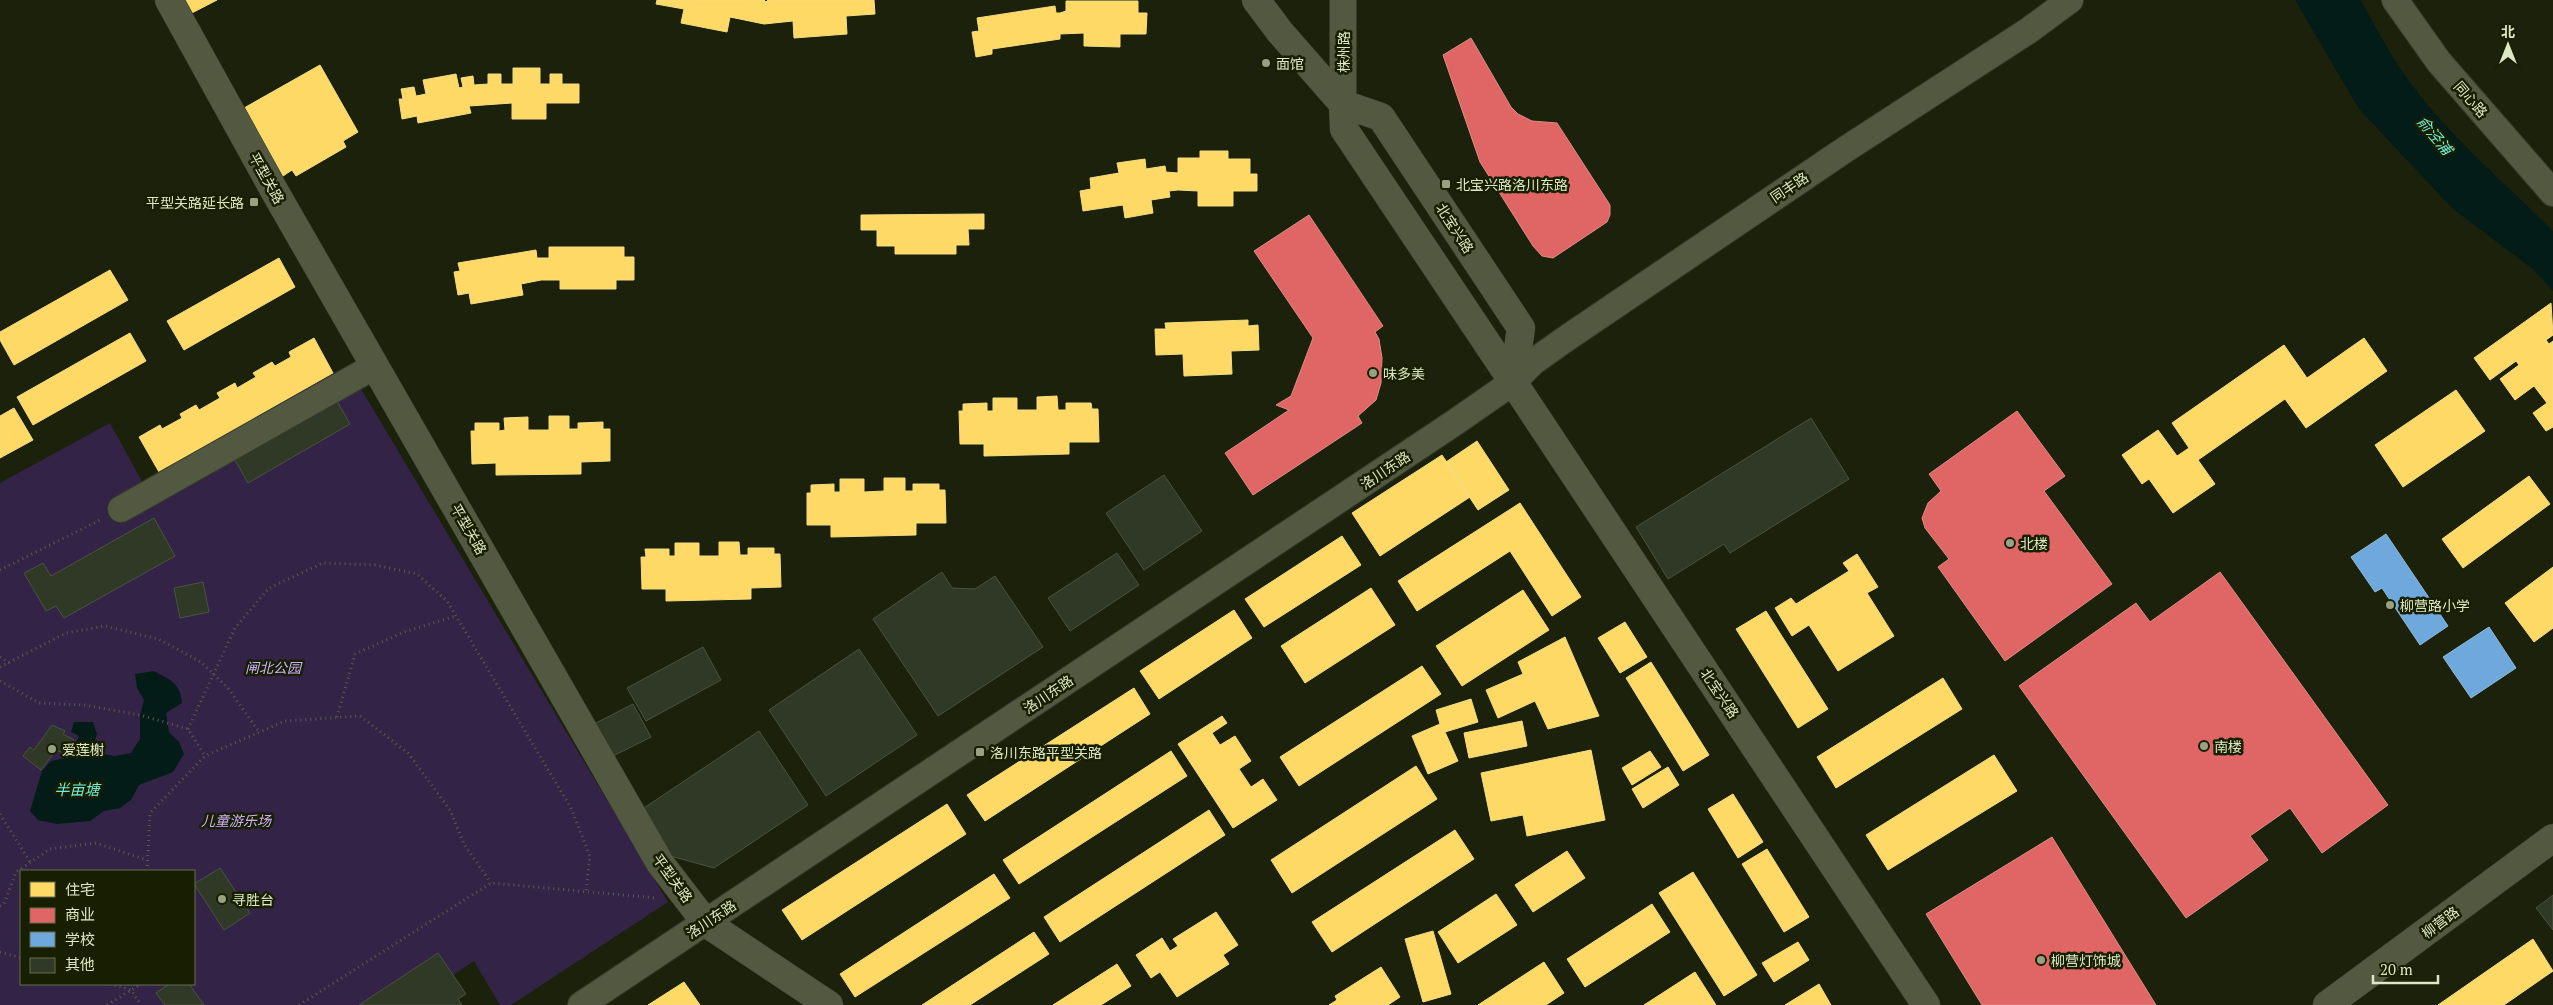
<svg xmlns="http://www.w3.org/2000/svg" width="2553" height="1005" font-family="'PT Serif','Noto Sans SC',serif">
<rect width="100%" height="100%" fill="#1b210b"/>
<path fill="#332447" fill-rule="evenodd" d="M352,374L668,902L511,1005H500L474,961L409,1005H0V483L110,423L145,487ZM21,871H194V984H21Z"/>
<path fill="#041c17" d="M2295,0H2361C2378,33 2396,65 2419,94C2458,144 2508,186 2553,231V291L2534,270L2453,209L2359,109Z
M154,671C171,681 180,682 182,703L166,713L169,732L179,742L184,754L173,772L139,785L131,800L120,808L104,811L90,821L57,824L38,820L30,811L42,771L51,761L70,757L79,736L71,732L74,722H93L97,734L94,744L103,754L115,756L131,753L140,739V715L144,700L137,688L135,674Z"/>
<path fill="#ffd966" stroke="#f4dd82" d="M180,0H217L188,15Z
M657,0H764L766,2L768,0H874L875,14L846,16L847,34L794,38L793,21L764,24L730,17L727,32L681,23L684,9L656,4Z
M1066,1H1138V13H1147L1146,34H1120V47L1084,46V33L1060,34V39L992,49V54L976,57L972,32L979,31L977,18L1055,6L1056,13H1060L1066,11Z
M320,65L358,132L343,141L346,147L296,176L292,170L283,176L244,108Z
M513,68H540V84H550V74H562V84H579V103H546V119H512V103L469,106L471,113L418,123L417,116L402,119L399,99H403L401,89L414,87L416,96L426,94L423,80L456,74L459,88L463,87L461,78L473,76L474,85L488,84V74H501V84H513Z
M1200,151H1228V159H1250V174H1257V191H1233V206H1198V191L1178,190L1169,191L1170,197L1151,200L1153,213L1125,218L1123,205L1083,211L1080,191L1091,189L1090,178L1119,173L1117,163L1145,159L1146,169L1165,166L1166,172L1178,173V158H1200Z
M984,214V229H968L969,245H956V254H895V246H877V230H861V215Z
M549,247H624V257H634V280H616V289H560V280H541L521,284L523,295L471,304L469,293L458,295L454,272L460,271L458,263L536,250L537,258H549Z
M279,258L295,287L184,350L167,321Z
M110,270L128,300L14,365L0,340V332Z
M2551,303L2553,335L2546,340L2549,344L2553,341V427L2546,431L2533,413L2547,403L2534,386L2515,400L2500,379L2519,365L2516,361L2490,380L2474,358Z
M1248,320V326L1258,325L1259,350L1231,351L1232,374L1184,376L1183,354L1156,355L1155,329H1166L1165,323Z
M130,333L146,361L33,425L17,397Z
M314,338L333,373L159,472L139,437L160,425L162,429L182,418L180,414L196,405L199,410L220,398L217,393L235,383L237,388L256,377L253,373L272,362L275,366L291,357L289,352Z
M2364,338L2387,371L2306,428L2285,399L2198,460L2215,484L2173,513L2149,479L2142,484L2122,455L2158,430L2177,456L2189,448L2172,423L2284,345L2307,378Z
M2456,390L2485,431L2403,487L2375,445Z
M1057,396L1058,410H1066V403H1091L1092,409H1098L1099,442H1069V454L984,456V444H960L959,411H963V404L987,403V411H993V398H1017V410H1037V397Z
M14,408L33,440L0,458V416Z
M549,416H569V429H578V423L603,422V429H610V461L581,462V474L496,475V463L472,464L471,431H475V423H499V431L505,430L504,418L528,417V430H549Z
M1477,441L1509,490L1478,510L1446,462Z
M1442,455L1470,497L1380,556L1352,513Z
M2529,476L2550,504L2463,568L2442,539Z
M884,478H905V491H913V484H939V490H945L946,523H916V535L831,537V525H807V493H811V485L834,484V492H840V479H864V492L884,491Z
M1520,503L1581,597L1552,616L1510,551L1417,611L1398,581Z
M1342,536L1361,565L1264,627L1245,599Z
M719,542H739L740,555H748V548H774V554H780L781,587L751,588V599L666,601V589H642L641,557H646L645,549H669V556H675V543H699V556H719Z
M1857,554L1878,587L1867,593L1894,636L1838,671L1809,625L1792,636L1775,608L1791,598L1796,604L1849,571L1843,563Z
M2553,567V628L2534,642L2505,603Z
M1371,588L1395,625L1305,683L1281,646Z
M1523,590L1549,630L1462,686L1436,646Z
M1234,610L1252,638L1159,699L1140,671Z
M1766,611L1828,709L1798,728L1736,629Z
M1625,622L1647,657L1620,673L1598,638Z
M1565,637L1599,716L1548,729L1535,701L1498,718L1486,690L1523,674L1518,662Z
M1651,662L1709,755L1683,771L1626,678Z
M1422,666L1441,694L1299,786L1280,757Z
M1943,678L1962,709L1836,788L1817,757Z
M1134,688L1150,714L985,821L967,795Z
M1471,699L1478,722L1445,732L1458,761L1428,774L1412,736L1440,724L1436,710Z
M1222,716L1227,723L1212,733L1220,745L1235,736L1251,761L1239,769L1251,787L1263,779L1277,800L1233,828L1178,744Z
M1522,721L1527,746L1469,758L1464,733Z
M1591,750L1605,820L1527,836L1523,815L1491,821L1481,773Z
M1171,751L1187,776L1019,884L1003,860Z
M1650,751L1661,767L1632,785L1622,768Z
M1994,755L2017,791L1888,870L1866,835Z
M1416,766L1437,799L1292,893L1271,860Z
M1668,767L1679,785L1643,808L1632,789Z
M1733,794L1763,842L1738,858L1708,809Z
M947,804L966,834L802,940L782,910Z
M1209,810L1225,835L1060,942L1044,917Z
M1455,830L1474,859L1332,952L1312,922Z
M1767,849L1809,917L1784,932L1742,864Z
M1567,851L1585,878L1533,912L1515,885Z
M1693,872L1757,975L1724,996L1659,893Z
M994,874L1010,898L855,997L840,974Z
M1496,894L1517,925L1458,963L1438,932Z
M1652,904L1670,932L1585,987L1567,959Z
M1216,912L1238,945L1223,955L1229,964L1177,997L1160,972L1151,978L1136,955L1162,938L1170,951L1178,946L1173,939Z
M1433,931L1451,994L1423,1002L1405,939Z
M1034,932L1049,954L970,1005H922Z
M2533,939L2553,971L2504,1005H2438Z
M1798,942L1809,960L1774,982L1762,963Z
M1544,962L1564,993L1546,1005H1478Z
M1117,964L1131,986L1101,1005H1053Z
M1381,967L1400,997L1388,1005H1329L1337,1000L1335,996Z
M1695,972L1716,1005H1644Z
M684,982L700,1005H648Z
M1819,984L1831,1005H1785Z"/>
<path fill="#e06666" stroke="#df8d82" d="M1471,38L1511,107L1518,114L1532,121L1557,123L1610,205V215L1607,222L1553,258L1542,256L1533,246L1480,162L1443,55Z
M1309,215L1383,326L1375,332L1379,339L1382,358L1381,383L1376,400L1358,416L1362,423L1253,495L1225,453L1289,410L1276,405L1291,396L1313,338L1254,251Z
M2017,411L2065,476L2044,491L2112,584L2005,661L1938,567L1949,559L1925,528L1922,518L1928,503L1941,491L1929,474Z
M2220,572L2388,805L2322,853L2290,808L2250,836L2268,860L2186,918L2019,686L2136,603L2150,622Z
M2052,837L2156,1005H1982L1926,914Z"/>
<path fill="#6fa8dc" stroke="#90bbd4" d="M2386,534L2448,626L2420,645L2382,588L2375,592L2351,557Z
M2489,627L2516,668L2471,698L2443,657Z"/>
<path fill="#2f3926" stroke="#485440" d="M337,401L350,424L248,483L231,453Z
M1811,418L1849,479L1730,553L1724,544L1668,579L1636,527Z
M1164,475L1202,531L1144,570L1106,513Z
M154,518L175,556L64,618L56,606L46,611L24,573L43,563L51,576Z
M1117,553L1139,585L1070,631L1048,598Z
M942,572L952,588L975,589L995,576L1043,647L938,716L873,619Z
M203,582L209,612L180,618L174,588Z
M703,647L721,680L646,721L627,688Z
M859,649L917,735L826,796L769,710Z
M633,704L651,737L611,757L594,724Z
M52,725L65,731L63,734L74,740L66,754L56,750L41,770L23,756L30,747L34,750Z
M759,731L808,805L714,868L667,855L638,812Z
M220,868L250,913L224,930L194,884Z
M2553,895V930L2536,908Z
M438,953L466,994L458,999L462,1005H359Z
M169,984H189L204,1005H165L156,993Z"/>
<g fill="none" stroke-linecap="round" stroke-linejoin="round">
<g stroke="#363b2a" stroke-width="28">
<path id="street" d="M1343,0V104
M2395,0L2439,62L2553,193
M121,509L375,366
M581,1005L1454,423L1513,382L1533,362L1567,338L1846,149L2028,31L2070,0"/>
</g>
<g stroke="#363b2a" stroke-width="29">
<path id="secondary" d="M169,0L275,192L660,863L706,923L829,1005
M1256,0L1280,32L1343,104L1381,117L1521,328L1513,382L1926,1005
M1343,104L1344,129L1513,382
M2327,1005L2553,838"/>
</g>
<path stroke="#575c48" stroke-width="3" stroke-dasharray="1 4" stroke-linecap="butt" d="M0,570L102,519
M0,657L9,663
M0,667L66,633L105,626L158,639L201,662L228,688L259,732
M0,681L39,703L84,705L140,715L188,729L205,756
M337,717L355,654L404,632L456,616
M188,729L235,628L269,588L323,563L375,565L417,574L447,601L571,808L590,856L586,892
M0,814L30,862
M147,871L150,813L205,756L285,721L360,716L408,753L450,810L464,844L491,883
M0,906L4,904L16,872L50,849L96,843L147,860
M0,952L21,958
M110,984L131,990L141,1005
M107,1005L141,984
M299,1005L491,883L657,898"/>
<use href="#street" stroke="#535941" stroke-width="26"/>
<use href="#secondary" stroke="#535941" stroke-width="28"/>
</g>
<g fill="#98a283" stroke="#171f00" stroke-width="2">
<circle cx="1266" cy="63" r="5"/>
<rect x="1441" y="179" width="10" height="10" rx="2.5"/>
<rect x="249" y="197" width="10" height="10" rx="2.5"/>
<circle cx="1373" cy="373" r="5"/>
<circle cx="2010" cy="543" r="5"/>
<circle cx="2390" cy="605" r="5"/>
<circle cx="2204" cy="746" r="5"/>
<circle cx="52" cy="749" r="5"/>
<rect x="975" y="747" width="10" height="10" rx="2.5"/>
<circle cx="222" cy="899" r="5"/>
<circle cx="2041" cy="960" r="5"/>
</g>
<g text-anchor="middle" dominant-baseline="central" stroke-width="5" stroke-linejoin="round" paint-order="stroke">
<g font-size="14" fill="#dce7c3" stroke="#171f00">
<text transform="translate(1343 52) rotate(-90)">株州路</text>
<text transform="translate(2471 99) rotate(49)">同心路</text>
<text transform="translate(267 178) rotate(61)">平型关路</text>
<text transform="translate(1789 187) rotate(-34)">同丰路</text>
<text transform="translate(1455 228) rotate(57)">北宝兴路</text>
<text transform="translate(1385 470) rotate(-34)">洛川东路</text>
<text transform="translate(469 529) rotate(60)">平型关路</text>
<text transform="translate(1720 693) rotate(56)">北宝兴路</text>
<text transform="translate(1048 694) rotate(-34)">洛川东路</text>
<text transform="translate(673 878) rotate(54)">平型关路</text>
<text transform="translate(711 919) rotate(-34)">洛川东路</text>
<text transform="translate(2440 922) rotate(-37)">柳营路</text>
</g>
<g font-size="14" fill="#dce7c3" stroke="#171f00" text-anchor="start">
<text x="1276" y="63">面馆</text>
<text x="1456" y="184">北宝兴路洛川东路</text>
<text x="244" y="202" text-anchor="end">平型关路延长路</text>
<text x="1383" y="373">味多美</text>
<text x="2020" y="543">北楼</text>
<text x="2400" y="605">柳营路小学</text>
<text x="2214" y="746">南楼</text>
<text x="62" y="749">爱莲榭</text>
<text x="990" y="752">洛川东路平型关路</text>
<text x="232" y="899">寻胜台</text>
<text x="2051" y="960">柳营灯饰城</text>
</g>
<g font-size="14" font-style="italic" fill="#ccaefd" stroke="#171f00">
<text x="273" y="667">闸北公园</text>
<text x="236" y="820">儿童游乐场</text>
</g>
<g font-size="15" font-style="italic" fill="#73edd9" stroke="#171f00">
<text transform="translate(2435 135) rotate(50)">俞泾浦</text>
<text x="77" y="789">半亩塘</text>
</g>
</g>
<rect x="20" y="870" width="175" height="115" fill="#171f00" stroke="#666f4e"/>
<rect x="30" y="882" width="25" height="15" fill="#ffd966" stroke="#666f4e"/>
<text x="65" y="895" font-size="15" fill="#dce7c3">住宅</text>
<rect x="30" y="908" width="25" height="15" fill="#e06666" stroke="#666f4e"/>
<text x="65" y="920" font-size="15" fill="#dce7c3">商业</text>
<rect x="30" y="932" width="25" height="15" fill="#6fa8dc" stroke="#666f4e"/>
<text x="65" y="945" font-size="15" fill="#dce7c3">学校</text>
<rect x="30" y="958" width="25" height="15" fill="#2f3926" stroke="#666f4e"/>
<text x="65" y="970" font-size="15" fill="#dce7c3">其他</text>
<g transform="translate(2508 45)" stroke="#171f00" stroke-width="4" paint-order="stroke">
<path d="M0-4L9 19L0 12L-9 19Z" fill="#dce7c3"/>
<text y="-8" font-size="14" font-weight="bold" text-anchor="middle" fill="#dce7c3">北</text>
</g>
<path d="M2373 975v8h65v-8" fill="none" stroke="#dce7c3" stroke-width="2.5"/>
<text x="2380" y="975" font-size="15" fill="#dce7c3" stroke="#171f00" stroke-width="4" paint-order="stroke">20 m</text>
</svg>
